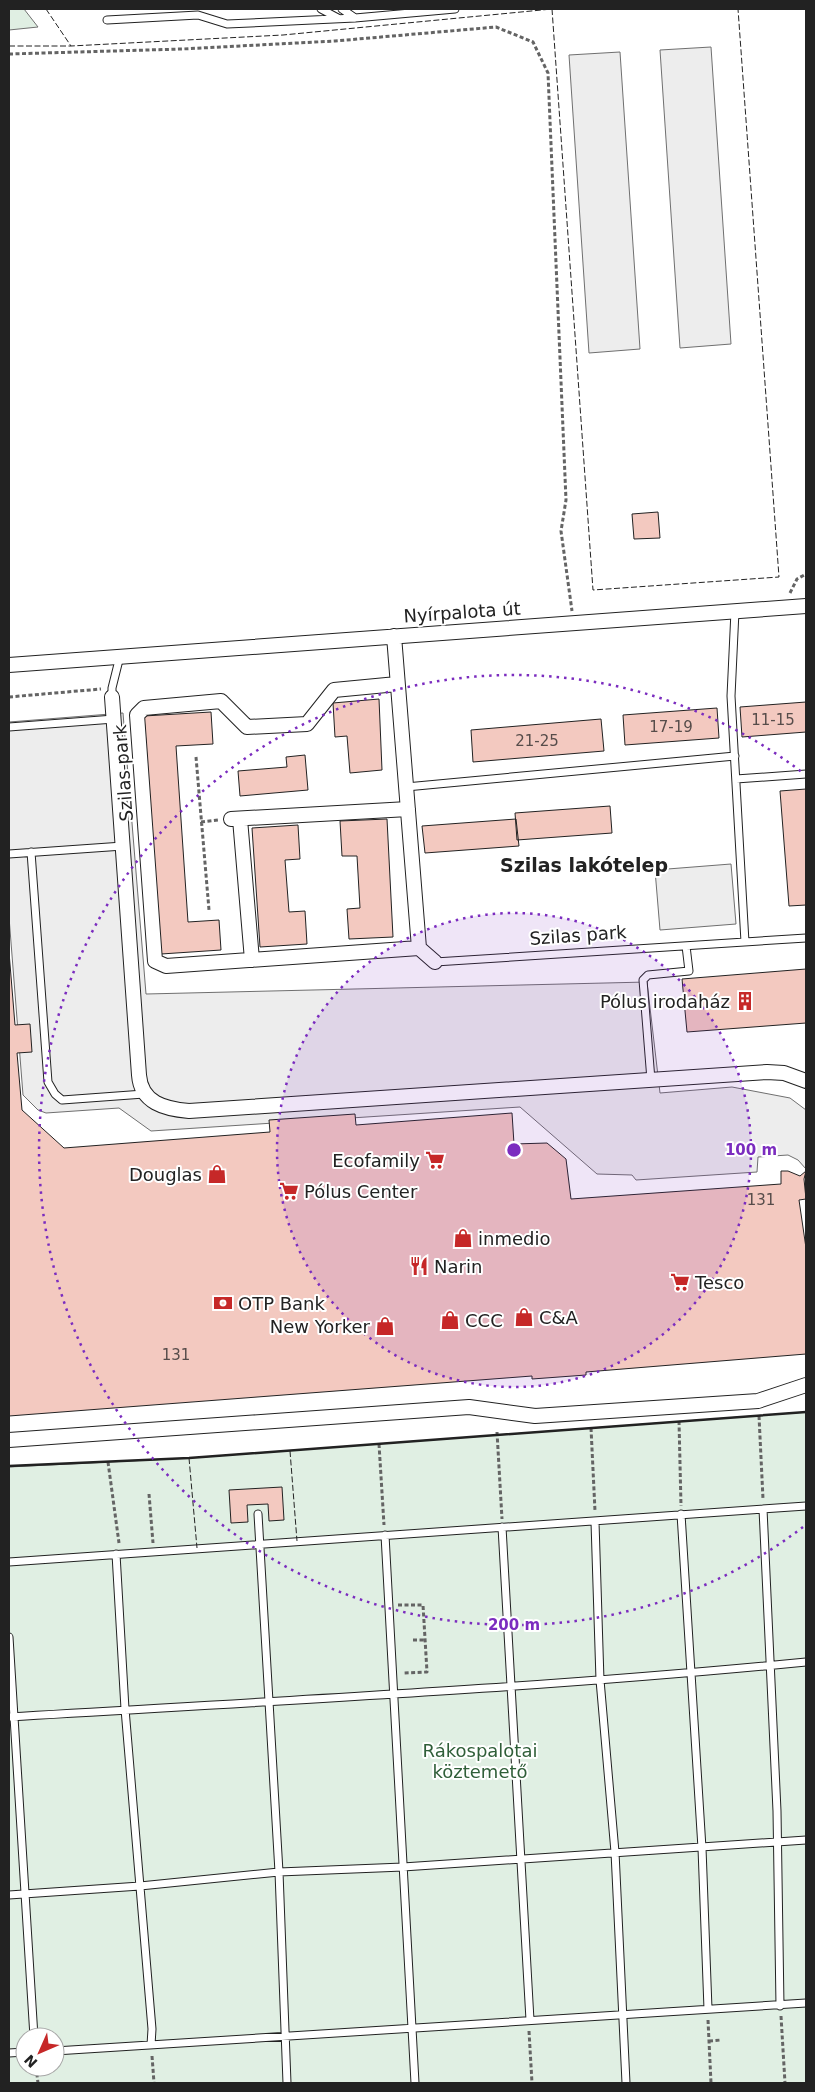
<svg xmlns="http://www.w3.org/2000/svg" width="815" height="2092" font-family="'DejaVu Sans',sans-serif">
<rect width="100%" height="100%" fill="#fff"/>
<path fill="#e0efe3" stroke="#6f6f6f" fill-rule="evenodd" d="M9,9H24L38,27L9,30Z
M806,1412V2083H9V1467L189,1458ZM25,2037H55V2067H25Z"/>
<path fill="#ededed" stroke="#6f6f6f" d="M711,47L731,344L680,348L660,50Z
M620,52L640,349L589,353L569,55Z
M123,713L146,994L647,982L660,1093L732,1087L790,1098L806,1110V1169L798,1160L788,1155L758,1157L757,1172L636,1180L632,1175L597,1174L520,1107L151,1131L119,1108L46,1113L38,1110L23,1095L9,917V722Z
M731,864L736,924L660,930L655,870Z"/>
<path fill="#f3c9c0" stroke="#222" d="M658,512L660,538L634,539L632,514Z
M379,699L382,770L350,773L347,736L335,737L333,703Z
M806,702V732L742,737L740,707Z
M717,708L719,738L625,745L623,715Z
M211,712L213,744L176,746L188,922L219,920L221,950L161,954L144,716Z
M601,719L604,751L473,762L471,730Z
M305,755L308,790L240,796L238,771L287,767L286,757Z
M806,789V905L789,906L780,791Z
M610,806L612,833L517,840L515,813Z
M387,819L393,937L349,939L347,909L360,908L357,856H342L340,821Z
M516,819L519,846L425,853L422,826Z
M298,825L300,859L285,860L289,912L305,911L307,944L260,947L252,828Z
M9,952L15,1025L30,1024L32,1052L17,1053L22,1110L64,1148L270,1132L269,1120L355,1114L356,1125L512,1113L514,1144L547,1143L566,1159L571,1199L781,1184V1171H788L800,1176L806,1171L804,1179L806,1199L799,1200L806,1248V1354L586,1372V1375L532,1379V1376L9,1416Z
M806,969V1023L687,1032L682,979Z
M282,1487L284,1520L269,1521L268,1504L247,1505L248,1522L231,1523L229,1490Z"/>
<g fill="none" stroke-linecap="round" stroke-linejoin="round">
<g stroke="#222" stroke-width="9">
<path id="service" d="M321,9L338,18
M342,9L355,18
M107,20L198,15L227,24L355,18L455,9
M735,611L731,696L745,942
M112,697V688L120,656
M9,727L114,719
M736,779L806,774
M406,787L735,756
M31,852L48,1082L55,1094L62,1100L144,1094
M9,854L123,846
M435,962L806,938
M651,1080L643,980L648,975L689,971L686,946
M763,1509L777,1811L780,2006
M258,1514L279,1872L287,2083
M681,1514L702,1848L708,2009
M595,1522L600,1680L615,1852L626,2083
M502,1527L530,2020
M385,1535L415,2083
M116,1554L125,1709L152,2029L151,2045
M9,1562L806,1506
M9,1637L34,2037
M9,1717C275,1701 541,1688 806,1662
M9,1895L140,1886L279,1872L403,1867L806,1840
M55,2051L806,2003
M9,2053L25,2052"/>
</g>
<g stroke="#222" stroke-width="16">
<path id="minor" d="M394,636L419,948L435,962
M9,665L806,606
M397,684L334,690L307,724L247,727L221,701L144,708L137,715L155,961L166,966L419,948
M112,697L139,1075C141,1103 165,1109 189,1111L767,1072L784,1073L806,1081
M231,819L408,809
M240,819L252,960
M9,1440L469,1407L535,1416L758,1401L806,1385"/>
</g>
<path stroke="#646464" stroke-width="3" stroke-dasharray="4 2.5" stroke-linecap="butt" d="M9,54L182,49L335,41L496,27L533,42L548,73L566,500L561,531L572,611
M790,593L797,579L806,574
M9,697L101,689
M196,757L209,910
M201,822L218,820
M759,1416L763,1499
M679,1421L681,1506
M591,1428L595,1511
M497,1432L502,1519
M379,1444L384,1525
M108,1462L119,1543
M149,1494L153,1543
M398,1605H423L427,1672L404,1673
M413,1640H425
M781,2016L785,2083
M708,2020L711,2083
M529,2031L532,2083
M709,2041L721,2040
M152,2056L154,2083
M36,2067L38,2083"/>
<use href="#service" stroke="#fff" stroke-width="7"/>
<use href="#minor" stroke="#fff" stroke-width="14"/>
<path stroke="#222" stroke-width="1" stroke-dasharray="6 2.5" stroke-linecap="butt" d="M46,9L71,46L283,35L552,9
M552,9L593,590L779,577L738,9
M9,46H71
M290,1451L297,1541
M189,1458L197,1548"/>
<path stroke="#222" stroke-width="2.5" d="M9,1466L189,1458L806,1412"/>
</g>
<circle cx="514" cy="1150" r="237" fill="#7b2cbf" fill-opacity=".12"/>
<g fill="none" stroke="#7b2cbf" stroke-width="2.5" stroke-dasharray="2.5 5">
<circle cx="514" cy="1150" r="237"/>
<path d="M803 1527A475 475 0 1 1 803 773"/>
</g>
<defs>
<g id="building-bare" transform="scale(1.5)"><path d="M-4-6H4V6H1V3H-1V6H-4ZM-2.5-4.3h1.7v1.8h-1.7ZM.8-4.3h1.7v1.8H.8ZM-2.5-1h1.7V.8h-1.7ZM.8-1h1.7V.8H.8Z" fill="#c62828" stroke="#fff" stroke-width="2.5" paint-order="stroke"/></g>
<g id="supermarket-bare" transform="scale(1.5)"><path d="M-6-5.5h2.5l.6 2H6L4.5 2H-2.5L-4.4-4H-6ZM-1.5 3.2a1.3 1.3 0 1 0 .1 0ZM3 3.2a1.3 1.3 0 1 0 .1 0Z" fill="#c62828" stroke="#fff" stroke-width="2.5" paint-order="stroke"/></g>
<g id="shop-bare" transform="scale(1.5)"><path d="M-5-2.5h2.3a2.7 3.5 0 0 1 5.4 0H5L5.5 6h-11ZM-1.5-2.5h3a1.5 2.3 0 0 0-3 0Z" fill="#c62828" stroke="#fff" stroke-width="2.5" paint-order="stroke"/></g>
<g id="restaurant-bare" transform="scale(1.5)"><path d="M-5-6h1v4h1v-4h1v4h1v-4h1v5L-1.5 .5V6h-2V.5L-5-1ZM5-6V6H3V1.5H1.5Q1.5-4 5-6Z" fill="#c62828" stroke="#fff" stroke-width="2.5" paint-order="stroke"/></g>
<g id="bank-bare" transform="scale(1.5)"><path d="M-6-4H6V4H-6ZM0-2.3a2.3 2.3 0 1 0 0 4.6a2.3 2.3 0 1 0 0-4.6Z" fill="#c62828" stroke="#fff" stroke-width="2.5" paint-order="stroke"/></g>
</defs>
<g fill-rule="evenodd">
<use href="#building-bare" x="745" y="1001"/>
<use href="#supermarket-bare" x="435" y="1160"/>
<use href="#shop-bare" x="217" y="1174"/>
<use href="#supermarket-bare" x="289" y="1191"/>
<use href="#shop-bare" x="463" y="1238"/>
<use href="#restaurant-bare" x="419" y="1266"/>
<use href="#supermarket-bare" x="680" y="1282"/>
<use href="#bank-bare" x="223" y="1303"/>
<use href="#shop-bare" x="524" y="1317"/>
<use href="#shop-bare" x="450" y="1320"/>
<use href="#shop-bare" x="385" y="1326"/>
</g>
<g text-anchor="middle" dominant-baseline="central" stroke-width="4" stroke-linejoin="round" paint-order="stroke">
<g font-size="15" fill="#564c4a">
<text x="773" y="720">11-15</text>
<text x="671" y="727">17-19</text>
<text x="537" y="741">21-25</text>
<text x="761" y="1200">131</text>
<text x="176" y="1355">131</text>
</g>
<g font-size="18" fill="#222" stroke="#fff">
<text transform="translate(462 612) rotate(-4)">Nyírpalota út</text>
<text transform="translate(123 773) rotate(-94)">Szilas park</text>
<text transform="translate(578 935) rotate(-4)">Szilas park</text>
</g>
<g font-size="18" fill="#222" stroke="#fff" text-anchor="start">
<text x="730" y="1001" text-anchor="end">Pólus irodaház</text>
<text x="420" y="1160" text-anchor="end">Ecofamily</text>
<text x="202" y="1174" text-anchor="end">Douglas</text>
<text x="304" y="1191">Pólus Center</text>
<text x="478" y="1238">inmedio</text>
<text x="434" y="1266">Narin</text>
<text x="695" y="1282">Tesco</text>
<text x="238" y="1303">OTP Bank</text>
<text x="539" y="1317">C&amp;A</text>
<text x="465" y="1320">CCC</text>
<text x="370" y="1326" text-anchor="end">New Yorker</text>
</g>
<g font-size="18" fill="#2f5e38" stroke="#fff">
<text x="480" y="1750">Rákospalotai<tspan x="480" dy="21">köztemető</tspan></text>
</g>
<g font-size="19" font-weight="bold" fill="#222" stroke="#fff">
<text x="584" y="865">Szilas lakótelep</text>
</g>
</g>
<circle cx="514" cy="1150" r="8" fill="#7b2cbf" stroke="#fff" stroke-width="2.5"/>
<g font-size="15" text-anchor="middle" font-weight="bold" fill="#7b2cbf" stroke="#fff" stroke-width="4" stroke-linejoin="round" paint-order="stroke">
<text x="751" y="1155">100 m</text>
<text x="514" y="1630">200 m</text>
</g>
<rect width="815" height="2092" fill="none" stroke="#222222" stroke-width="20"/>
<g transform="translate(40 2052) rotate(225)"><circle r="24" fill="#ffffff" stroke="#a7a7a7"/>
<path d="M0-4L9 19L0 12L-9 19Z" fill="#c62828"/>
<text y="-8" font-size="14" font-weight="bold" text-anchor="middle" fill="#222222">N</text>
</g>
</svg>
